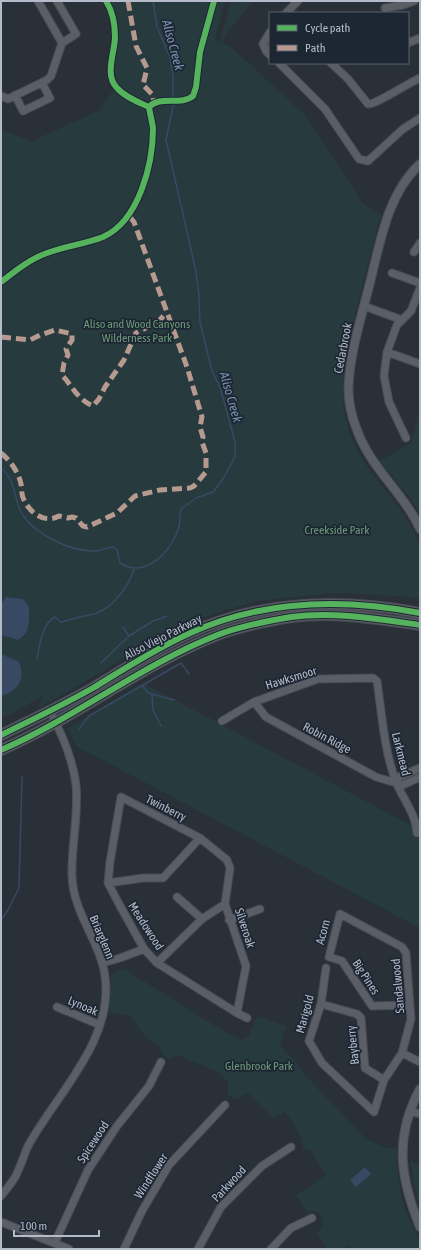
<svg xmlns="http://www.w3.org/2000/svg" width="421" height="1250" font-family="'Asap Condensed',sans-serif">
<rect width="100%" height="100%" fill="#2a3038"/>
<path fill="#273a3e" d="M107,1H225L215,40L220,42L229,7L232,1H254L227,32L222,43L231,47L306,116L363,203L381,215C372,249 363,282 355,315C346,356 336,393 350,434C365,478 409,504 420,550C421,565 420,583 420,599L398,596L333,593L258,601L227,610L202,618L167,634L39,708V705L44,695L15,712L1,717V130L32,141L100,110L116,86C108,70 114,52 114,35C114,23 111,13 107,1Z
M420,412V514L408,495L379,461L411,443Z
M143,683L420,830V928L76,746L68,728Z
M127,968L129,972L222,1030L242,1040L248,1037L257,1016L286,1026L280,1046L302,1069L305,1075L365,1138L386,1148H397C397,1168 398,1187 404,1206C408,1219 421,1235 419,1249H352L350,1245L340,1249H327L317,1233L323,1225L320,1214L313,1211H306L296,1195L326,1175L310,1150L303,1149C303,1136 292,1122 285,1112L274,1118L248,1093L236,1099L228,1095V1082L216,1071L180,1056L176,1055L170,1059L162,1054L160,1047L144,1035L130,1016L109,1012L111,974Z
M410,1161L420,1165V1208L418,1203Z"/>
<path fill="#384963" d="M6,597L23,599L29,607C29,620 31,633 18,640L1,635V604Z
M1,654L19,662C26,678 18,692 1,696Z
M365,1167L371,1174L356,1187L350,1180Z"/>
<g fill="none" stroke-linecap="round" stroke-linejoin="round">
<path stroke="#384963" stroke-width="1.5" d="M1,468C13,477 14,493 19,507C28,532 70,552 95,551C102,551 106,547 113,547L117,550L120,563C145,579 172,552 179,527C180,521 180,515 181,509L196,498L213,492L223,479L235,457V442L221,390L212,371L200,322L199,296L196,271L166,140L173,107V77L170,57L157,27L153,1
M123,627L129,636L153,621L167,616
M37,660C39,647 42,623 55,617L61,622C67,621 71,619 76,618C83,616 91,615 97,613C114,606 129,586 134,569
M101,663L129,636
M142,685L148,693L174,700
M152,694L153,710L161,726
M79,729L89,716L181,663L189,674
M1,920L8,910L19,888L22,777"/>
<g stroke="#484c53" stroke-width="9">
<path id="minor" d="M38,1L62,43
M385,8L403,5L414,1
M286,13L298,1
M270,32L263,44L266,51L270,55
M408,43L420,38
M279,63L325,109L359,159L368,161L403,129L420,118
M331,63L348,79L368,104C375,105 410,82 420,78
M15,95L23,111L50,98L42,83
M1,96L8,99L47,80L51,76L62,43L76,34L57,1
M414,252L420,243
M392,273L420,283
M364,306L402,320
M387,352L420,364
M406,438L389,402L384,376L387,352L397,325L411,311L420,288
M254,702L266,717L376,777L403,785L420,777
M222,721L254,702L318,679L373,678L377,681C382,715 384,750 396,782C403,799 416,814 417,833
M396,782L399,777L420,768
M108,883L143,878H163L200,838
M177,897L202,919
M229,920L260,909
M102,963L120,958L144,949
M157,963L202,919L225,904
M326,968L321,1004L309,1041L322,1063L374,1112L384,1080L402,1053L411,1019L406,953L402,947L340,914L329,957L342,961L372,1006L410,1005
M321,1004L357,1014L361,1018L365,1068L384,1080
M57,1007L100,1025
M237,1013L246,966L225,904L230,868L227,860L200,838L121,797L110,862L108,883L119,904L144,949L157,963L237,1013L247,1018
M402,1053L420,1062
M410,1111L420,1114
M1,1196C5,1191 10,1185 14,1179C20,1169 23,1157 28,1146C57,1093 114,1041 105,976C100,941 73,913 72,876C71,846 79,815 76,785C73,759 62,734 50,711
M1,1222L69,1249
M55,1242L88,1170L117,1126L149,1086L161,1062
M124,1249L142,1211L169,1165L225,1105
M198,1249L221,1207L262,1166L291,1147
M271,1249L291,1228L312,1218"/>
</g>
<g stroke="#484c53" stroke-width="10">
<path id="tertiary" d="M420,164C385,196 379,251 367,294C360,322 351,351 349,380C347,396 351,416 357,430C371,469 404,493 420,529
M420,1089C394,1137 400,1178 420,1227"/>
</g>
<g stroke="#484c53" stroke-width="12">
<path id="secondary" d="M1,735C32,720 63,705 93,688C124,669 155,649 188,634C261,600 342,598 420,613
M1,750C77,717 142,664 220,634C242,626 267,621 291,617C333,611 378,619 420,625"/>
</g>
<use href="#minor" stroke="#5a5e66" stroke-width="7"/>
<use href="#tertiary" stroke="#5a5e66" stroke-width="8"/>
<use href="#secondary" stroke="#595d64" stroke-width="10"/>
<path stroke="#b69a8f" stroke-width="5" stroke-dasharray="10 5" stroke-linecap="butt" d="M128,1L136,46L147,68L143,85L153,95L154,105
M1,337L30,340L40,335L55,330L72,334V340L66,349L68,355L64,363L62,375C73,387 77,399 93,406L99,399L105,387L124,360L136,333L159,321L166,313
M1,453C10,460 19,473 21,484C22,489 21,495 24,500C30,513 45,524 59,516L68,518L72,517L76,518L83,526L87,527L117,513L135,496L160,490L190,488L194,486L206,472V453L202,442L203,437L200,427L202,417L187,367L134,222L129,216"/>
<g stroke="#1d2633" stroke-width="8">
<path id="cycleway" d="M106,1C113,12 115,24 115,37C115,52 104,75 117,88C125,97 138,102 149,107
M149,107C160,95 181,106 193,96L196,87L200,52L214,1
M1,282C15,271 30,259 47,253C66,246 85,244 103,237C139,221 153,164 153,128C152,121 150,114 149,107
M1,735C32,720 63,705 93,688C124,669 155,649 188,634C261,600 342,598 420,613
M1,750C77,717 142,664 220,634C242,626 267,621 291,617C333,611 378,619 420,625"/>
</g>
<use href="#cycleway" stroke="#56b35d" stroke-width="6"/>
</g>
<g text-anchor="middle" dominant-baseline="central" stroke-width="3.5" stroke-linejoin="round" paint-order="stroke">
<g font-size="12" fill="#6b9a76" stroke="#1d2633">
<text x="137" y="324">Aliso and Wood Canyons<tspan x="137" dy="14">Wilderness Park</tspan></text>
<text x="337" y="530">Creekside Park</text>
<text x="259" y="1066">Glenbrook Park</text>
</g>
<g font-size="12" fill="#b4bcc9" stroke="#1d2633">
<text transform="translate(343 348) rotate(-79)">Cedarbrook</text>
<text transform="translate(163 637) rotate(-27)">Aliso Viejo Parkway</text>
<text transform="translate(291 678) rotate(-17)">Hawksmoor</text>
<text transform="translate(327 738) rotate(28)">Robin Ridge</text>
<text transform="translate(401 754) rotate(76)">Larkmead</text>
<text transform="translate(166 808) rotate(27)">Twinberry</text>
<text transform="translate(146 926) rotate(57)">Meadowood</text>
<text transform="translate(245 928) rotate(72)">Silveroak</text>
<text transform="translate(323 932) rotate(-75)">Acorn</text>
<text transform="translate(102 937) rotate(67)">Briarglenn</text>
<text transform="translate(366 977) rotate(57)">Big Pines</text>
<text transform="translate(398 986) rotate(-95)">Sandalwood</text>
<text transform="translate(83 1006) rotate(23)">Lynoak</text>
<text transform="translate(305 1014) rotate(-75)">Marigold</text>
<text transform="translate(353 1045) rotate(-96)">Bayberry</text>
<text transform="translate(93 1142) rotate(-57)">Spicewood</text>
<text transform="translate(151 1176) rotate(-57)">Windflower</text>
<text transform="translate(229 1184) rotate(-47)">Parkwood</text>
</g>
<g font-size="13" font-style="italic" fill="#7c92b1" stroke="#1d2633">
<text transform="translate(173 45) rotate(75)">Aliso Creek</text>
<text transform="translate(231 397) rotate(74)">Aliso Creek</text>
</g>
</g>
<rect width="421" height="1250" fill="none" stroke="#b4bcc9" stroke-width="4"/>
<rect x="269" y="12" width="140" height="52" fill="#1d2633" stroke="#59626f"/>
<rect x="277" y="25" width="20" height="6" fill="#56b35d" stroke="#59626f"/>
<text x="305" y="32" font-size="12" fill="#b4bcc9">Cycle path</text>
<rect x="277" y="45" width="20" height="6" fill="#b69a8f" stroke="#59626f"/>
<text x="305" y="52" font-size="12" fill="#b4bcc9">Path</text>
<path d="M14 1230v6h85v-6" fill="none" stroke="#b4bcc9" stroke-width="2"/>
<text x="20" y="1230" font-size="12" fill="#b4bcc9" stroke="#1d2633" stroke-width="3" paint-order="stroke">100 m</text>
</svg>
